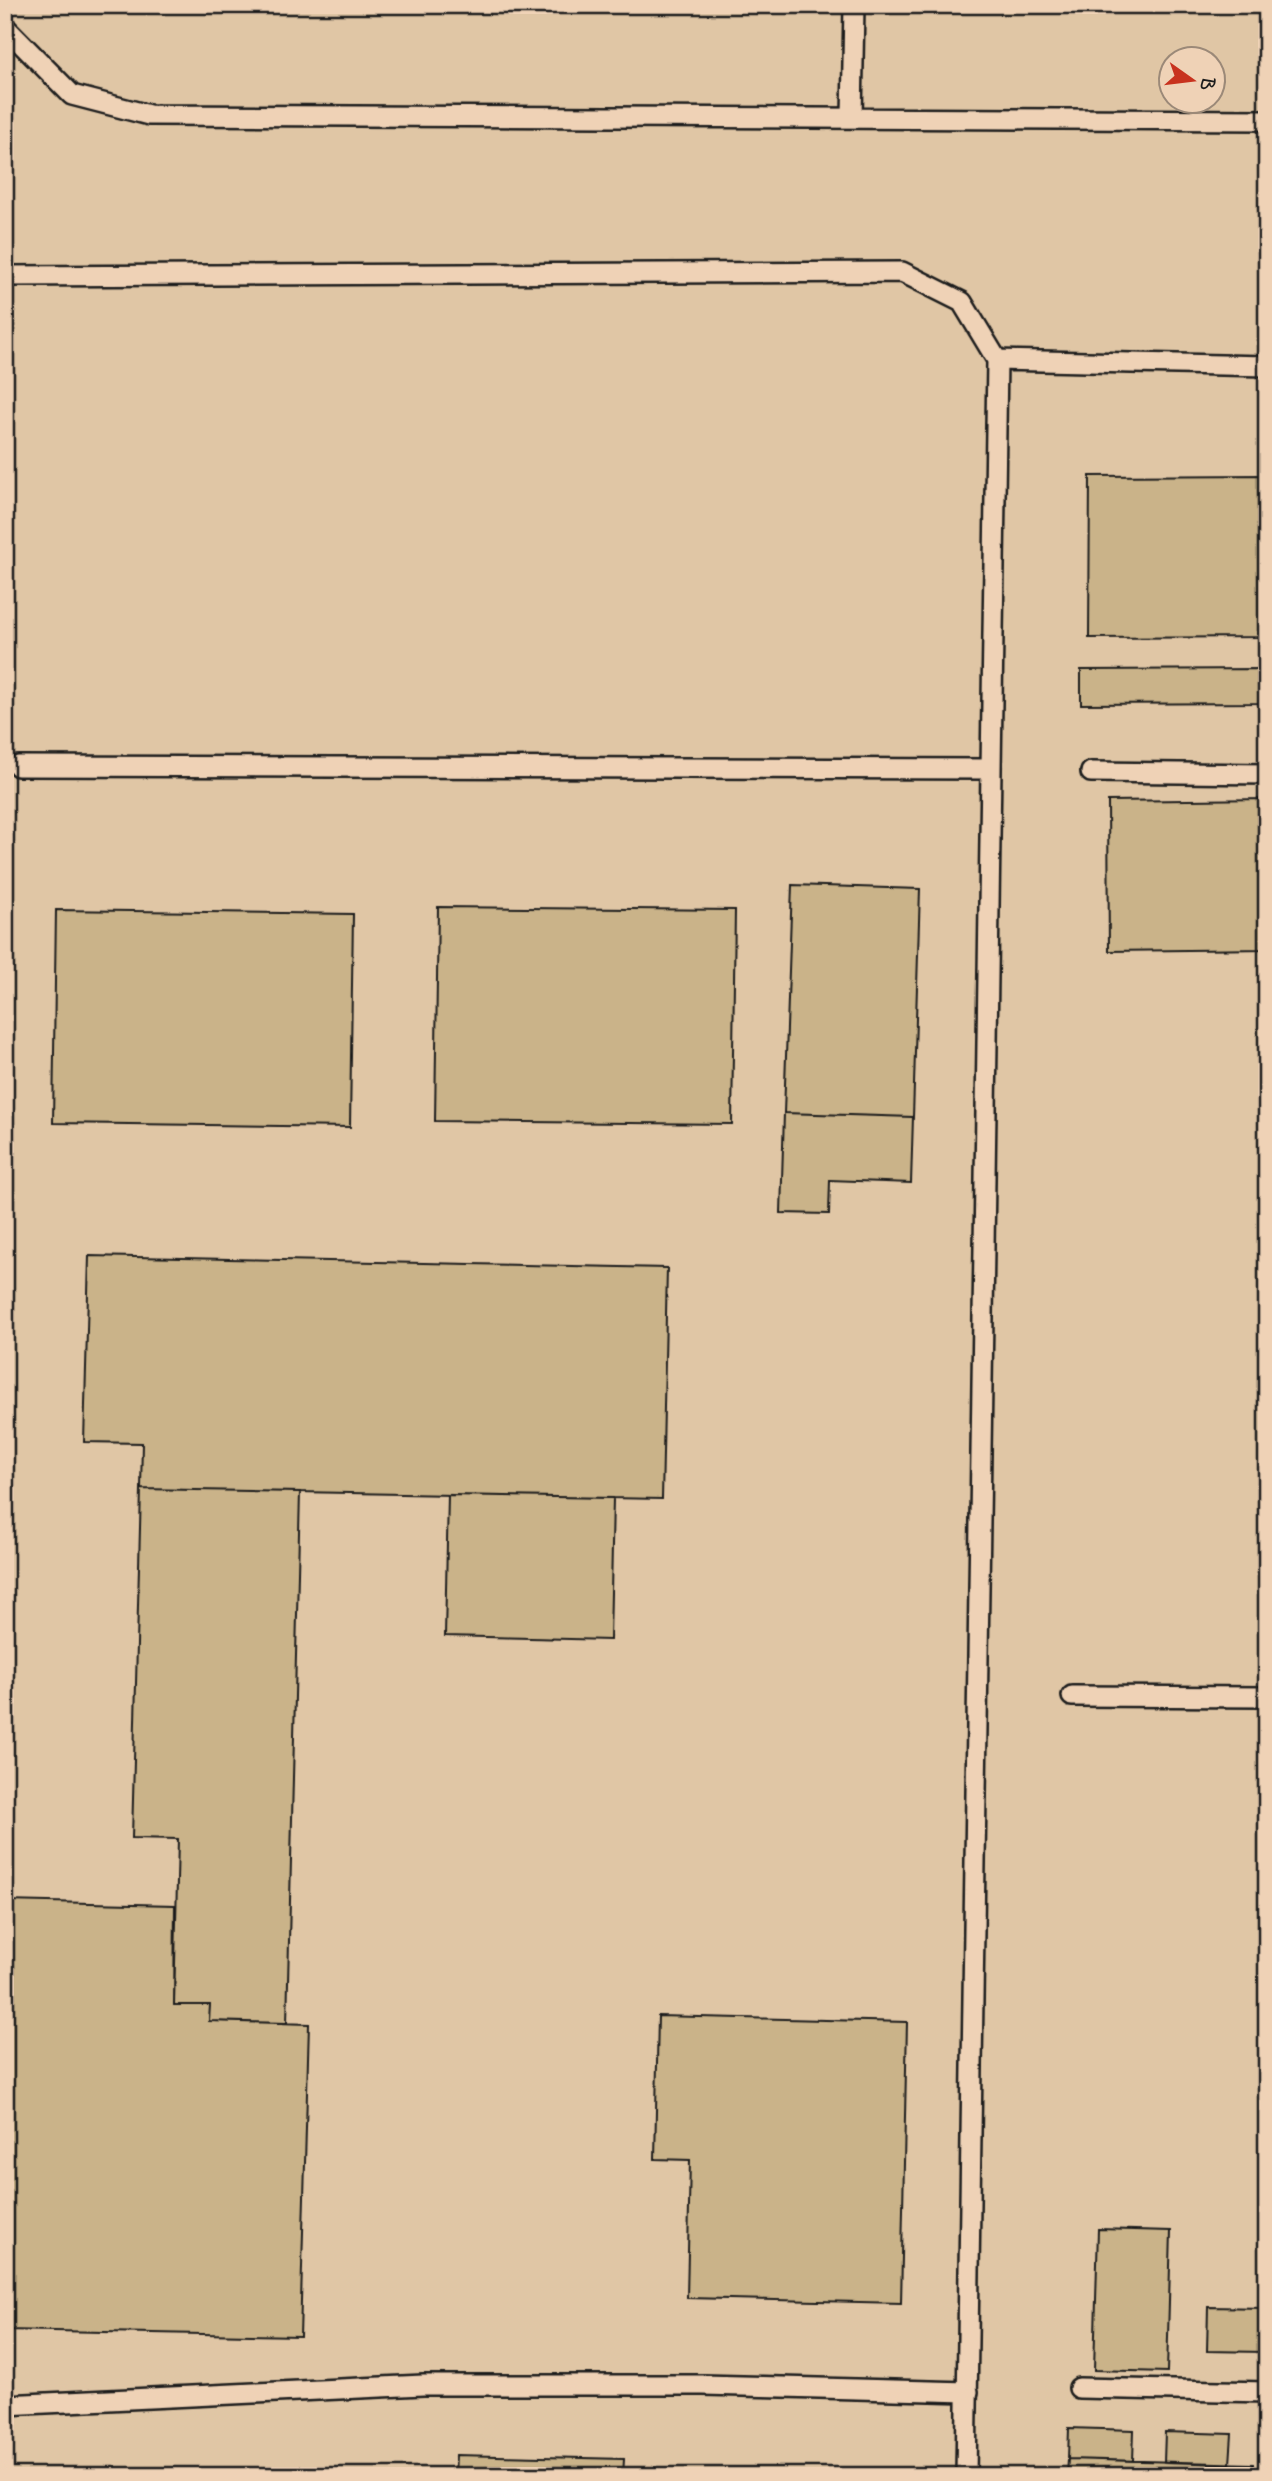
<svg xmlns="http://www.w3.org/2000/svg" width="1272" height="2481" font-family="'Indie Flower',sans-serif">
<rect width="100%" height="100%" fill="#efd2b6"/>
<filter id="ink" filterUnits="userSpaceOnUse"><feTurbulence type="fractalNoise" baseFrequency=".0143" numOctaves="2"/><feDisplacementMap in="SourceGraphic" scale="14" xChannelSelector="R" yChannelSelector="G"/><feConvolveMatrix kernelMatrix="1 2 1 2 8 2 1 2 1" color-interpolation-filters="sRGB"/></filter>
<g filter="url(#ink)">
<path fill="#e0c6a5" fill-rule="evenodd" d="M5,5H1267V2476H5ZM1170,60H1212V102H1170Z"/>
<path fill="#cab389" stroke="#1c1c1c" stroke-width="2" d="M1267,475V637L1089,638L1090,476Z
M1264,669V703L1081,704V670Z
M1267,799V949L1109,951L1108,801Z
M792,885L920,889L913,1117L784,1113Z
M438,907L735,910L732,1124L435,1121Z
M56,910L353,914L350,1127L53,1123Z
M784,1113L913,1117L911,1183L830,1180L829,1214L781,1213Z
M89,1256L667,1268L662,1499L141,1489L142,1443L84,1442Z
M141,1489L300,1492L287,2023L209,2021L210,2005H174L178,1839L132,1838Z
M448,1495L613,1498L610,1640L445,1636Z
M5,1901L175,1905L174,2005H210L209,2021L309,2024L300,2336L5,2330Z
M658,2016L907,2022L901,2303L687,2298L690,2160L655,2159Z
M1098,2229L1171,2231L1167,2372L1094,2370Z
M1208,2307L1265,2308L1264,2352L1207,2351Z
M1069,2428L1134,2430L1133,2461L1068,2459Z
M1165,2432L1232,2434L1230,2464L1164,2462Z
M456,2455L624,2459L623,2476H455Z
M1068,2459L1253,2464V2476H1067Z"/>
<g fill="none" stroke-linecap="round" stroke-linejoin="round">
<g stroke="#1c1c1c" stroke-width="24">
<path id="lane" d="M5,27L72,95L149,115L1267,120
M852,118L854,5
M5,276L902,272L962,302L997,360L966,2476
M997,360L1267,366
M18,766L991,769
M1091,772L1267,774
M1072,1696L1267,1697
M1079,2388L1267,2392
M5,2405L423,2385H703L968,2392"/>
</g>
<use href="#lane" stroke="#efd2b6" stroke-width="19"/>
</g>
</g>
<rect width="1272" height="2481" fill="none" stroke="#efd2b6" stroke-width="28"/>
<rect x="14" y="14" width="1244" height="2453" fill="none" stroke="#1c1c1c" stroke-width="2.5" filter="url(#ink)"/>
<g transform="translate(1192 80) rotate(104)"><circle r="33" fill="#efd2b6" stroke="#9b8978" stroke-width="2"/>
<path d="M0-5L12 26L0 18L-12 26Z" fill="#c8321e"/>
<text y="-10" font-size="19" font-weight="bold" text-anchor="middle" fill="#1c1c1c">B</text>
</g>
</svg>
